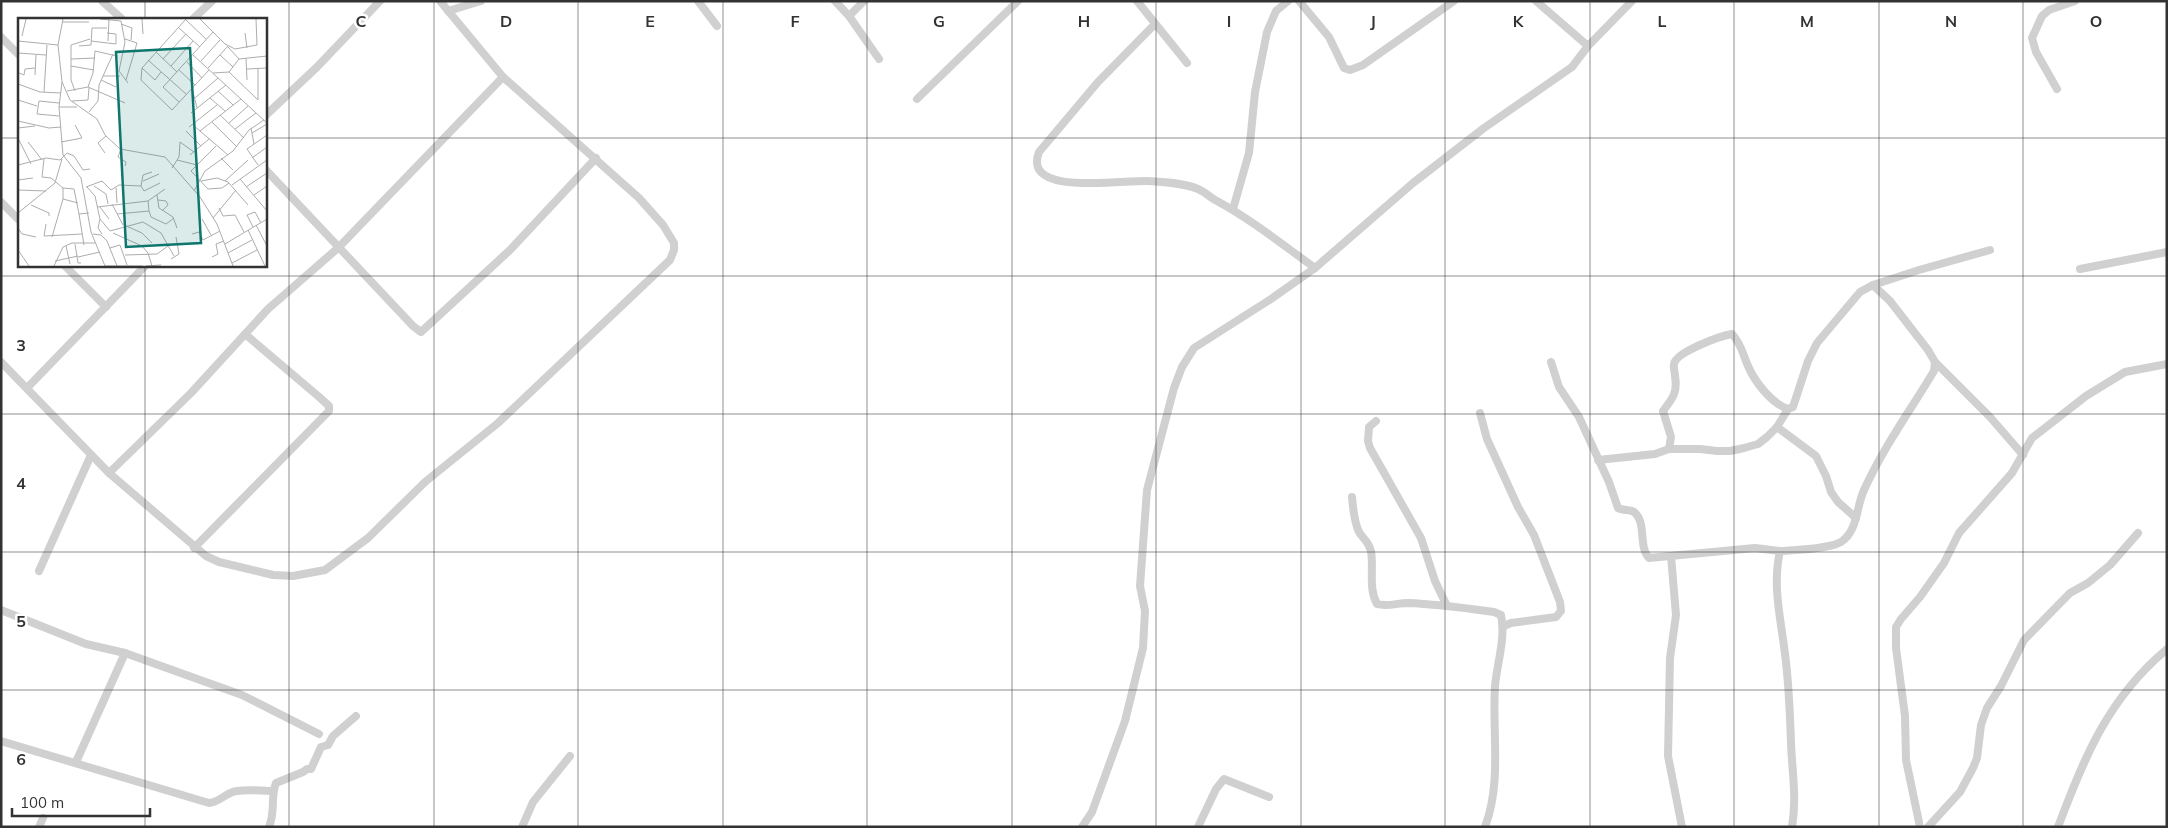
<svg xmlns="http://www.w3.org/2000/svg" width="2168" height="828" font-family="Mulish,sans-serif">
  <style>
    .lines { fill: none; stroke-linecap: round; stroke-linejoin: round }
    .minor { stroke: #d0d0d0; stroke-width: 8 }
    .grid { fill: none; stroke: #333; stroke-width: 1; stroke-opacity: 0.55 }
    .inset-road { fill: none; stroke: #adadad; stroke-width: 1 }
    .view { fill: #0f766e; fill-opacity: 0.15; stroke: #0f766e; stroke-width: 2.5 }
    .inset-edge { fill: none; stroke: #333; stroke-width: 2.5 }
    .grid-label { font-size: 16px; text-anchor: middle; font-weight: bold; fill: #333; stroke: #fff; stroke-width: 5; stroke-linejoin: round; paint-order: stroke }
  </style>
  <rect width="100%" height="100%" fill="#fff"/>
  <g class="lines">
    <g class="minor">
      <path d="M102,1L122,19"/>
      <path d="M698,1L717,26"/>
      <path d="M835,1L849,16L879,59"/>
      <path d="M1137,1L1187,63"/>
      <path d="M1299,1L1329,37L1344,68L1350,70L1363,65L1454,1"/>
      <path d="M1536,1L1588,46"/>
      <path d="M448,11L481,1"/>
      <path d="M849,16L864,1"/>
      <path d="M193,19L212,1"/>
      <path d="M1155,24L1098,82L1039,152C1021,198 1127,179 1149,181C1164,182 1184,183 1198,189C1205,192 1211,198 1217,201C1252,220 1283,245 1315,268"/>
      <path d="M1,37L19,55"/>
      <path d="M2057,89L2036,52L2032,38L2042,16L2049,10L2075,1"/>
      <path d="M917,99L1018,1"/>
      <path d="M265,116L317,67L380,1"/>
      <path d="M265,169L413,326L421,332L510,250L596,158"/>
      <path d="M1,202L19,220"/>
      <path d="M1233,209L1249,153L1255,92L1267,32L1276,11L1288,1"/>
      <path d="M64,265L106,307"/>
      <path d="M2080,269L2167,252"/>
      <path d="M1,362L109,473L206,556L219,562L273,575L293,576L325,570L368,538L425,482L498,423L670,260L674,250V243L663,225L639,198L503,77L440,1"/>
      <path d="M1551,362L1559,387L1579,417L1609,482L1618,508C1623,511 1630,509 1634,512C1647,522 1638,547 1649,558L1755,548L1780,551C1772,587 1781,619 1785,654C1789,684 1790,713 1791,743C1792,771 1797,798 1792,827"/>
      <path d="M1935,362L1990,417L2023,455"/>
      <path d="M27,388L146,265"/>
      <path d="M1480,413L1487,439L1518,507L1534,535L1560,602L1561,611L1556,617L1511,623L1504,626"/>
      <path d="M1376,421L1369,427L1368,441L1370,448L1421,538L1435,581L1447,606"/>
      <path d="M1777,427L1816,456L1826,476L1831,492L1838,502L1856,518"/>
      <path d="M1669,449L1671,437L1663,411C1672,399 1678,393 1675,376C1675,372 1673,368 1674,364C1676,352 1720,336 1732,334C1741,343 1743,355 1748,366C1755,382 1771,403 1788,409"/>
      <path d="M1598,460L1655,454L1669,449H1700L1717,451H1730L1744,448L1758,444L1767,437L1777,427L1788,409L1793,407L1808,361L1817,343L1860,292L1873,285L1919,270L1990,250"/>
      <path d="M109,473L191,393L268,309L338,248L503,77"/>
      <path d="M1352,497C1353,508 1354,522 1359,532C1363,539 1368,540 1371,551C1374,568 1368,588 1377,604C1387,607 1397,603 1408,603C1437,604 1465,608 1494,612L1501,615C1506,638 1497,663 1495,686C1492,733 1502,782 1485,827"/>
      <path d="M194,548L329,411V406L318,396L245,334"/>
      <path d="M1780,551C1796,550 1828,549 1841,542C1858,531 1856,507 1864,490C1883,448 1910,411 1934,371L1935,362L1928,350L1890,301L1873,285"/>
      <path d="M1671,556L1676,615L1670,658L1668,756L1682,827"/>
      <path d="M39,571L91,455"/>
      <path d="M1,610L86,644L125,653L242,695L319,734"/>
      <path d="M1,741L209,803C221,802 226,792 237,791C248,789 262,791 273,791"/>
      <path d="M76,762L125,653"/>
      <path d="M39,827L43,818"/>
      <path d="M269,827C276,810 270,798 276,783L303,772L307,769H311L321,747L328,745L333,736L356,716"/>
      <path d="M522,827L533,802L570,756"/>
      <path d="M1082,827L1092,812L1125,721L1143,648L1145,611L1140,586L1147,490L1174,388L1182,367L1194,348L1271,299L1315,268L1413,183L1484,128L1572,67L1588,46L1632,1"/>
      <path d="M1198,827L1216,789L1224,779L1269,797"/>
      <path d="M1920,827L1906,760L1905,716L1896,648V627L1901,619L1920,597L1944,563L1959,533L2012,473L2032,438L2086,396L2125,372L2167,364"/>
      <path d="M1928,827L1960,792L1973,768L1977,758L1981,725L1987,708L2001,686L2024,640L2070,593L2088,583L2110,565L2138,533"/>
      <path d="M2058,827C2084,758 2108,698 2167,649"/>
    </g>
  </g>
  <path class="grid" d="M145,1V19M289,1V827M434,1V827M578,1V827M723,1V827M867,1V827M1012,1V827M1156,1V827M1301,1V827M1445,1V827M1590,1V827M1734,1V827M1879,1V827M2023,1V827M1,138H19M265,138H2167M145,265V827M1,276H2167M1,414H2167M1,552H2167M1,690H2167"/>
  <g transform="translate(18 18)">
    <rect width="249" height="249" fill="#fff"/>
    <path class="inset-road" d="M45,1L40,27L44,64L41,89L45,137L63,160L73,214L87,248M82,1L103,3L107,24L101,53L110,65M124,1L125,16M168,1L124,50L123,62L154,92L191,52M182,1L207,26L217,31L239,27L238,1M168,2L188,21M44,4H71M103,6L114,10L113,22M161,10L182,29M227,15L229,30M4,18L8,1M107,21L119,25L108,62M0,23L40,27M73,23L98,26V16L89,15M90,23L91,1M61,28L73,27L74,10H89M210,29L221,41M138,34L159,54M0,35L28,37M175,37L249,105M202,37L215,49M228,40L229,62M53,41L77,40M145,41L168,16M130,42L168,76M183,43L202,22M169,44L184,60M53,48L76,52M153,48L175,23M124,50L137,62L143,54M190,50L210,28M229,51L249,50M161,52L177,67M211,54L221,41L249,38M1,55L6,57L7,51L17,50M195,55L211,54L240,82V50M17,57L18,37M85,58H102M83,62L98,69M44,64L52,82L79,101L87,117L102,131L147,139L182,179L199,206L215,248M0,66L22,74L43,75M70,69L107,85M174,70L179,90M49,73L70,69L75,55L77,33L99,38M57,73L53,62V27L72,21M200,73L215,87M26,74L29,27M177,80L200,60M192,80L207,93M0,82L19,88M54,83L70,82L71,70M161,84L145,69L195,14M41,85L21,83L19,96L41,98M41,89H59M71,94L80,83L81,67L95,36M173,95L208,67M202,97L226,120M0,103L31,110L43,109M194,104L219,129M211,105L230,88M175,107L210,137M171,109L199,87M0,110L17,108M233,110L236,126M217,111L238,95M168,113L183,128M182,113L223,81M234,115L249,106M1,122L13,146M10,124L24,142M43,124L64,120L57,107M198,128L173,153L190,171L204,170L211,165M103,131L100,139L108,144L107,148M87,135L80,125L88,118M172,137L191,121M203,140L215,152M234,140L249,129M26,141L24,159L33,160L45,170V181L34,219M159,142L179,147M0,147L28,140L42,142L49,135L56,138L65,152L72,151M240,147L229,131L249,117M154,150L161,139L162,124L176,134M222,161L249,193M0,162L15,160M125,163L141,156M183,163L199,160L210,164L230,187M207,163L230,142M214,167L249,142M76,168L88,176L90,186M123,168L126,173L142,165M68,169L84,163L93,172L101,167L123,168L125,157L134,154M69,169L77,178L82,201L92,213L125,204L143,215L156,238M228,169L249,155M45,170L56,171L61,196L71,195M98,170L99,185M0,172L28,173M176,173L187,153L215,133L231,112L246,102M139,177L141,190L155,199L159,210M236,177L249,168M45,181L60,185M140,182L148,183L150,187L144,193M94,186L105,207M13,187L31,195V198M79,189L130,183L147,171M82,189L91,201M201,190L205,198L217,197L226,214M131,193L133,199L148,206L156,200M0,195L37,165L44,141M61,196L66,227M99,196L131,193L130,183M195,200L218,172M82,201L80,210L84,216M184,201L193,217M28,206L26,218L64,216M106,207L124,215L134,225M238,207L249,228M235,209L229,197L237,194L243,205M0,210L4,216L18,219M230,212L247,248M95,215L124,228L130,235L134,248M75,216L83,217L89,223L99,248M174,216L181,214L185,222L202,213M57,226L60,245H63M207,226L249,201M48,228L52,246M92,230L102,227L109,247M0,232L11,248M210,235L234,222M107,237L139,236L150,228M60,239L82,234M194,239L200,236L198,226L206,223M153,241L161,236L158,219M37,243L60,238M214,245L239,232M36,248L45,229L54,225H77M87,248H124M128,248L143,247"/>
    <path class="view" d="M172,30L183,225L108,229L98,34Z"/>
    <rect width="249" height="249" class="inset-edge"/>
  </g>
  <g class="grid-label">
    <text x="361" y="27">C</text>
    <text x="506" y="27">D</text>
    <text x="650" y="27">E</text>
    <text x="795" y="27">F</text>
    <text x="939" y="27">G</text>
    <text x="1084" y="27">H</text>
    <text x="1229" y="27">I</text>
    <text x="1373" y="27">J</text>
    <text x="1518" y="27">K</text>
    <text x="1662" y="27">L</text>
    <text x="1807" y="27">M</text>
    <text x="1951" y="27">N</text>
    <text x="2096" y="27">O</text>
    <text x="21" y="351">3</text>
    <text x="21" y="489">4</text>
    <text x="21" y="627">5</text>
    <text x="21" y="765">6</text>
  </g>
  <rect width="2168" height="828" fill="none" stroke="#333333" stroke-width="5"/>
  <path d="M12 808v8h138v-8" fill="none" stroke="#333333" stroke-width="2.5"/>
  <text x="20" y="808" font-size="15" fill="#333333" stroke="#ffffff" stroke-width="4" paint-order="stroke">100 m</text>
</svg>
